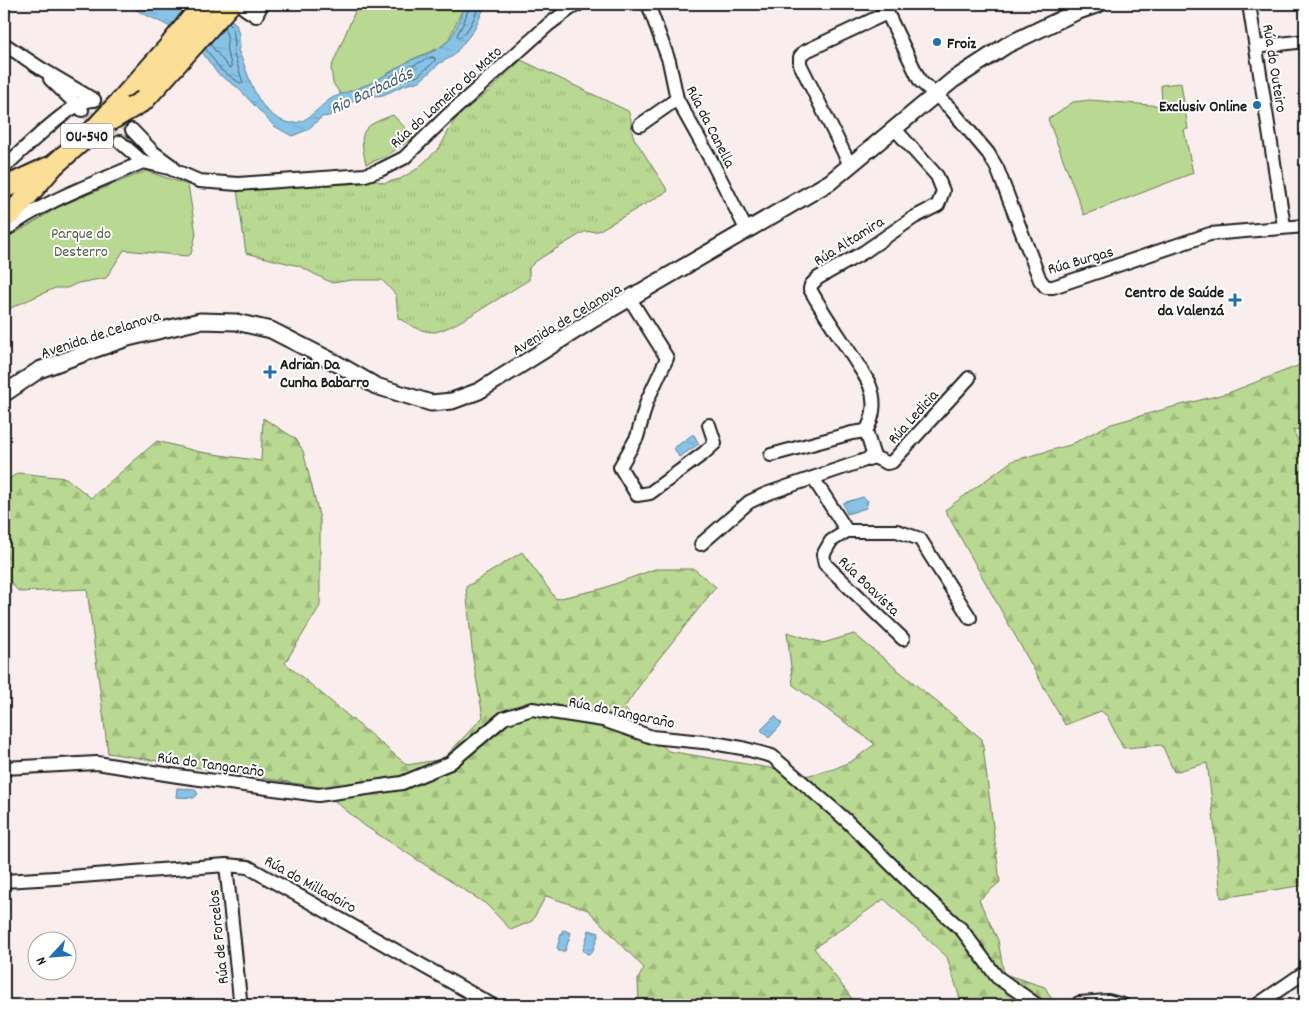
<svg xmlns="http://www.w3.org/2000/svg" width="1309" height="1009" font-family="Dekko,sans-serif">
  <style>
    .grass { fill: url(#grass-tufts); stroke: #6a7a56 }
    .forest { fill: url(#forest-firs); stroke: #6a7a56 }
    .park { fill: #b9d891; stroke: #6a7a56 }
    .water { fill: url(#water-ripples); stroke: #5c8096 }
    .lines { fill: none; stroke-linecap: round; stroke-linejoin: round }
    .shore { stroke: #475f6d; stroke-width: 1 }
    .minor-tunnel { stroke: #d8cece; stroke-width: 12; stroke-dasharray: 12 6; stroke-linecap: butt }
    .minor-casing { stroke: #1c1c1c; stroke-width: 16 }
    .tertiary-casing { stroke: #1c1c1c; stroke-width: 19 }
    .primary-casing { stroke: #1c1c1c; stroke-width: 24 }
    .minor { stroke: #fff; stroke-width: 12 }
    .tertiary { stroke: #fff; stroke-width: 15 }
    .primary { stroke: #fbdf96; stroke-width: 20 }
    .primary-bridge-casing { stroke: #1c1c1c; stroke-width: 24; stroke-linecap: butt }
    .primary-bridge { stroke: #fbdf96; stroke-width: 20 }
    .poi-dot { fill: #1f6fb2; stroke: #fff; stroke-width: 2 }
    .labels { text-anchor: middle; stroke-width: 4; stroke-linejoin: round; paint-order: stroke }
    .shield { fill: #fff; stroke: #606060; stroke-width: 1 }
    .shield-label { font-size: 15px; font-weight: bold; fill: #1c1c1c }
    .poi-label { font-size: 16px; font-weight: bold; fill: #1c1c1c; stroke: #fff; text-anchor: start }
    .street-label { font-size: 16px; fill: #1c1c1c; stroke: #fff }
    .park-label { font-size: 16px; fill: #535e45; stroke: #fff }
    .water-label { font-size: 18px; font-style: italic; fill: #475f6d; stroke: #fff }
  </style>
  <defs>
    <pattern id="grass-tufts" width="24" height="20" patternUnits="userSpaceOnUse" patternTransform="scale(1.25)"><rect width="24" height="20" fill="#b9d891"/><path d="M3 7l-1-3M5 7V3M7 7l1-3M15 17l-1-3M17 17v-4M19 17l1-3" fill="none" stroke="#9eb97c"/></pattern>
    <pattern id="forest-firs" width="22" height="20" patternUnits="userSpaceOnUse" patternTransform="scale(1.25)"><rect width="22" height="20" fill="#b9d891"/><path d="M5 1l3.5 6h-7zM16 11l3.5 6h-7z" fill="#9eb97c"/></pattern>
    <pattern id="water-ripples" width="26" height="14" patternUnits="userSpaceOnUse" patternTransform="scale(1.25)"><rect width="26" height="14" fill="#87c3e7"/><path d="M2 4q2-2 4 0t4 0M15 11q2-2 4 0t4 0" fill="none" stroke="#74a7c6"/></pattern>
  </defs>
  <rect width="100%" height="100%" fill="#f9eeed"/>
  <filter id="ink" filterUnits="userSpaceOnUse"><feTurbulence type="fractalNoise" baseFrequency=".02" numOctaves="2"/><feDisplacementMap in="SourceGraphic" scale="10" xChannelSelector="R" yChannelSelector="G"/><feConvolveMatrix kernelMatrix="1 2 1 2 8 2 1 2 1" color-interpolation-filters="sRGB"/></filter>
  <g filter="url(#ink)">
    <path class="grass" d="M521,60L628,111C633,120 630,129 634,138L668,191L598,231L584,232L544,256L535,262L529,268V280C511,290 449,332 434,332C420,332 409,324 398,318L396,295L382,280H352L332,283L299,266L246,253L237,190L363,183L374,180L384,183L400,179L417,169L440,147L454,121L464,111L489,91Z"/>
    <g class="forest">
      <path d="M1305,363V429L1293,430L1305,455V659L1299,728L1305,744V885L1221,898L1212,802L1207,763L1174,772L1162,745L1123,748L1107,716L1101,711L1065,725L945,510L1012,461L1070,445L1108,425L1165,409L1228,393Z"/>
      <path d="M263,418L296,439L303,451L320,519V606L285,663L407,765L443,759L483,717L473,659L466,587L522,552L556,599L601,589L655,569H694L716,587L653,666L624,708L668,751L776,769L805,776L834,769L852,761L875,744L793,685L787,632L823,643L854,634L982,739L1000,882L979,900L998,940L1004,974L1045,987L1055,1005H962L947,957L884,899L814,948L853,1000L852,1005H639L638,979L644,968L588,910L546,896L532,921L511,930L486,904L365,826L318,787L108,753L87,589L19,592L4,575V482L18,473L66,478L91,498L157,441L200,452L261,461Z"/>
    </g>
    <g class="park">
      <path d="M358,4H465L448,41L439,48L413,59L372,83L341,95L333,83L331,68Z"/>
      <path d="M1181,83L1188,129L1184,130L1193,173L1084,215L1048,119L1073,102L1090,100L1162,106L1161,85Z"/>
      <path d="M393,115L410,133L413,138L385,157L366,164C358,130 361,127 393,115Z"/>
      <path d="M146,171L188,185L196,234L191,254L187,256L124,250L106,278L78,283L67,288H55L4,311V237L16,233L62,205Z"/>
    </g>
    <g class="water">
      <path d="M127,4H193L227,16L236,24L239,35L240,46L238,50C250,75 254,109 283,121C304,130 317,107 332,98C344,92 359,89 371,83C386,76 399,65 414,59C425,54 439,51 448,41C456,32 461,15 465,4H486L474,30L453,56L440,63L420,81L405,85L383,95L376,96L366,93L329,116L322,117L307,130L292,136L274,126L237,87L217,73L202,52L183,33L140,12Z"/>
      <path d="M692,435H694L699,444L679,457L674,448Z"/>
      <path d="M863,497L868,501L866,508L847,514L843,503Z"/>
      <path d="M775,716L782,724L769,738L761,730Z"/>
      <path d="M177,788L195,789L198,794L194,798L176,797Z"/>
      <path d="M564,930L571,933L565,951H560L557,948L562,931Z"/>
      <path d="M589,930L599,933L592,953L587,954L583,950Z"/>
    </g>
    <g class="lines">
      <g class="shore">
        <path d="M470,4L464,22L457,35L459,38C470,31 475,15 480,4"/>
        <path d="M210,44L229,68H231C232,62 228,58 227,52C225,43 231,36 223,28"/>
        <path d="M205,48L221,70L240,83H243L233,51L235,44L234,36L232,27L228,23"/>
        <path d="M432,57L435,58V61L418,76L403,80L382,90H375V87C393,74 412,66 432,57Z"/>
      </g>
      <g class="minor-tunnel">
        <path d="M94,100L132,130"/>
        <path d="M82,110L120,142"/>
      </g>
      <defs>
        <g id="minor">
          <path d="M648,4L669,61L677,99L711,160L747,231"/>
          <path d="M883,4L920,81L950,108L988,153L997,168L1040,280L1046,287H1053L1210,234L1305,226"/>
          <path d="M1249,4L1284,226"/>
          <path d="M244,8L256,16L262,4"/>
          <path d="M4,44L40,68L94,100"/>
          <path d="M1256,47L1305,41"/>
          <path d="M50,79L82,110"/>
          <path d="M640,125L677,99"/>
          <path d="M132,130L153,152L172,166"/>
          <path d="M120,142L143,162L169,168L199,181L238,184L365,175L380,170L404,158L447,116L548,25L571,8L579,4"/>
          <path d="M850,165L800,64V57L804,52L887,13"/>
          <path d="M4,167C24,150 71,100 94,100"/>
          <path d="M4,231C45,200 96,183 143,162"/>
          <path d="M630,299L667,358L647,401L637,437L620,467L637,495L650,493L704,453L715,443L709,425"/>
          <path d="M771,455L852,433L866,431"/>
          <path d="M874,457L887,463L892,462L969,378"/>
          <path d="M813,478L847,531H897L920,539L970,618"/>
          <path d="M847,531L831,541L823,555L825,564L903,639"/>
          <path d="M701,544L749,502L766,494L874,457L866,431C874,418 876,401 870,386C867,378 861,370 856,362C841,338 824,315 810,289L811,285L818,278L864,252L913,218L938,205L943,191L937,176L894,128"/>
          <path d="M4,768L97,763L178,776L318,795L402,783L450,763L504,718L532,709L603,720L652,737L713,743L742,748L772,756L846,820L911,884L962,930L997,977L1037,1005"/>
          <path d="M226,865L240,999L238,1005"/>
          <path d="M4,881L55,878L226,865L248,867L492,1005"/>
          <path d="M1078,1005L1079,1003L1108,1001L1123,1005"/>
          <path d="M1257,1005L1305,972"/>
        </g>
        <path id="tertiary" d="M4,394L39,370L93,350L128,338L200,321L236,322L271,330L336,363L376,386L431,403L452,401L479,391L594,319L830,182L953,80L1007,45L1076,12L1099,4"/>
        <g id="primary">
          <path d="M143,101L230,4"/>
          <path d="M118,104L168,48L203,4"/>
          <path d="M4,188L47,168"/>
          <path d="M4,219L14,211L54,165"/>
        </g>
      </defs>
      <use href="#minor" class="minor-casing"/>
      <use href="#tertiary" class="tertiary-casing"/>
      <use href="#primary" class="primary-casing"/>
      <use href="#minor" class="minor"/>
      <use href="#tertiary" class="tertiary"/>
      <use href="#primary" class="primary"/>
      <defs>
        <g id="primary-bridge">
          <path d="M109,121L143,101"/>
          <path d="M54,165L94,130L118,104"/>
        </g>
      </defs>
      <use href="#primary-bridge" class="primary-bridge-casing"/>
      <use href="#primary-bridge" class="primary-bridge"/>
    </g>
  </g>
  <g class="poi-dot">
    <circle cx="937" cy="42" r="5"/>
    <circle cx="1257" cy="105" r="5"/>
    <path d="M1232.5 292.5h5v5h5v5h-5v5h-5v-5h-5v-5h5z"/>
    <path d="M267.5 364.5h5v5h5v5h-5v5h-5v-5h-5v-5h5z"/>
  </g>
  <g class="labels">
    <rect class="shield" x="61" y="123.5" width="52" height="25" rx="4"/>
    <g class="shield-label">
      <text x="87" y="141">OU-540</text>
    </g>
    <g class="poi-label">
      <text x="947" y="48">Froiz</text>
      <text x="1247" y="111" text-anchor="end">Exclusiv Online</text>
      <text x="1224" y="297" text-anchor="end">Centro de Saúde<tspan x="1224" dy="18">da Valenzá</tspan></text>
      <text x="280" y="369">Adrian Da<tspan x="280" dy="18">Cunha Babarro</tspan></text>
    </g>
    <g class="street-label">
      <text transform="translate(1276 68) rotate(81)" y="6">Rúa do Outeiro</text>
      <text transform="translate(445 96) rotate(-42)" y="6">Rúa do Lameiro do Mato</text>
      <text transform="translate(712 126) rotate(63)" y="6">Rúa da Canella</text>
      <text transform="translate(848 240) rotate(-32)" y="6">Rúa Altamira</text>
      <text transform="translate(1080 259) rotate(-16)" y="6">Rúa Burgas</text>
      <text transform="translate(566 318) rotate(-31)" y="6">Avenida de Celanova</text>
      <text transform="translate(100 333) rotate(-18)" y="6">Avenida de Celanova</text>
      <text transform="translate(912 416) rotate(-48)" y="6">Rúa Ledicia</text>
      <text transform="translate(870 585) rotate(44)" y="6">Rúa Boavista</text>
      <text transform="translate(622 711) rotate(12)" y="6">Rúa do Tangaraño</text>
      <text transform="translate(211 763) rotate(8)" y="6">Rúa do Tangaraño</text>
      <text transform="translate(311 883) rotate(29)" y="6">Rúa do Milladoiro</text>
      <text transform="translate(217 937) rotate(-96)" y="6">Rúa de Forcelos</text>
    </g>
    <g class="park-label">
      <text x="81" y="238">Parque do<tspan x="81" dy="18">Desterro</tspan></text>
    </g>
    <g class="water-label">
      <text transform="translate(371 90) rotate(-25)" y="6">Rio Barbadás</text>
    </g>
  </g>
  <rect width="1309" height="1009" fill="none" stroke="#fff" stroke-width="20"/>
  <rect x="10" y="10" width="1289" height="989" fill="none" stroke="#1c1c1c" stroke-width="2" filter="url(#ink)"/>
  <g transform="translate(52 956) rotate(244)"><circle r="24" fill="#ffffff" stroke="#a4a4a4"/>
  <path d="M0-4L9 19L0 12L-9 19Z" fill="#1f6fb2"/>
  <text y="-8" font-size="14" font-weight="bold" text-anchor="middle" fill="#1c1c1c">N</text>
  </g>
</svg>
